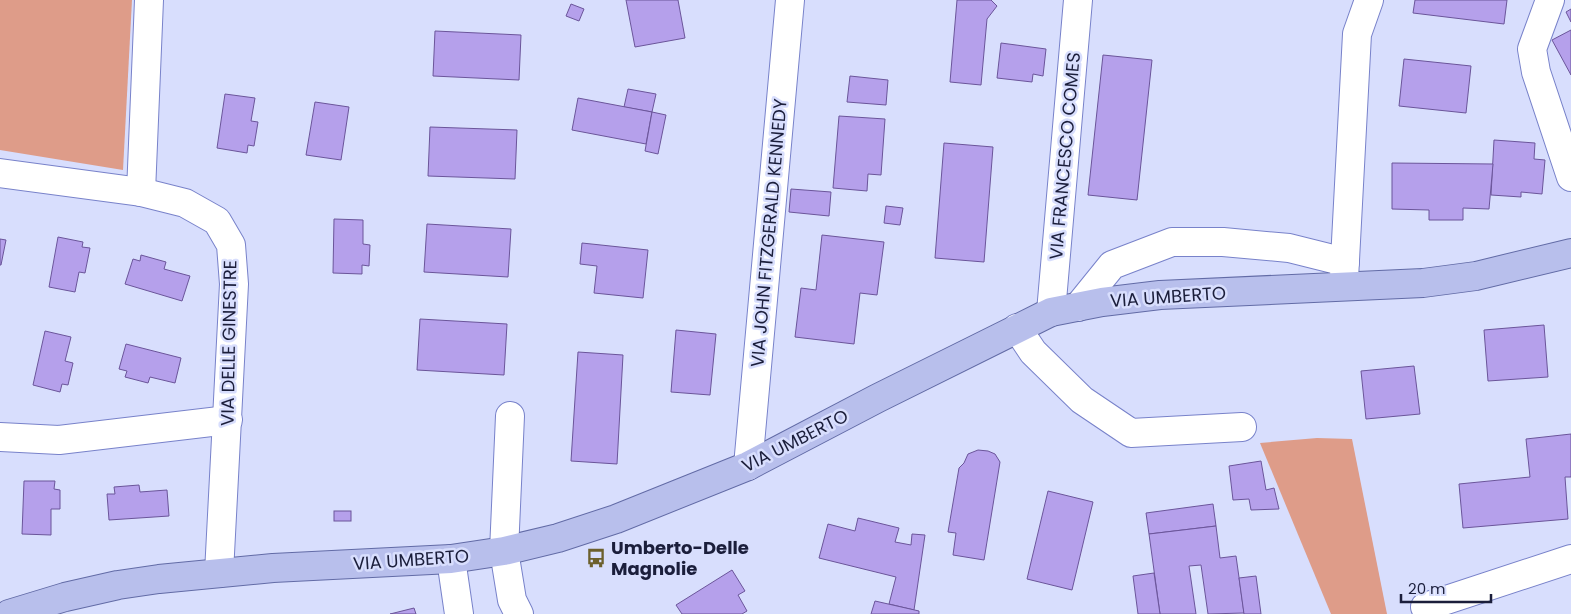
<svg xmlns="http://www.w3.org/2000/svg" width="1571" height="614" font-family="Poppins,sans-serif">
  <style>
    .green { fill: #de9c89 }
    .building { fill: #b5a0eb; stroke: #6b559a }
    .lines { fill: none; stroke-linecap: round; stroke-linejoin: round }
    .minor-casing { stroke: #7882ca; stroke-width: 30 }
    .major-casing { stroke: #626ba6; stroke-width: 30 }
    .minor { stroke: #fff; stroke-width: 28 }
    .major { stroke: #b8bfec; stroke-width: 28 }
    .labels { text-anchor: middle; stroke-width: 5; stroke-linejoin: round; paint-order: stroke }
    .street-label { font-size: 18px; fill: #1b1e3b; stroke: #d8defd }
    .poi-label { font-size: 18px; font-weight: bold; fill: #1b1e3b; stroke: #d8defd; text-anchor: start }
  </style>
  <rect width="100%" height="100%" fill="#d8defd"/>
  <g class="green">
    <path d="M0,0H132L123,170L0,150Z"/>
    <path d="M1317,438L1352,439L1387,614H1331L1260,443Z"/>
  </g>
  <g class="building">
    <path d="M626,0H678L685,38L635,47Z"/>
    <path d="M957,0H991L997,6L987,19L981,85L950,82Z"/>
    <path d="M1415,0H1507L1504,24L1413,13Z"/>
    <path d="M571,4L584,9L579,21L566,16Z"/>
    <path d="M1571,9V22L1566,12Z"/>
    <path d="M1571,30V75L1552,40Z"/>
    <path d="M435,31L521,35L519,80L433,76Z"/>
    <path d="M1001,43L1046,49L1043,76L1033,74L1032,82L997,78Z"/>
    <path d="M1103,55L1152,60L1137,200L1088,195Z"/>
    <path d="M1404,59L1471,66L1466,113L1399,106Z"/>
    <path d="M850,76L888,80L886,105L847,102Z"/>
    <path d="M628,89L656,94L652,112L624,107Z"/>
    <path d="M225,94L255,98L251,121L258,122L254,146L248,145L247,153L217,148Z"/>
    <path d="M578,98L652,112L646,144L572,130Z"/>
    <path d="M315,102L349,107L341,160L306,155Z"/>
    <path d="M652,112L666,115L658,154L645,151Z"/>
    <path d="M839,116L885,119L881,175L868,174L867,191L833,188Z"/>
    <path d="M430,127L517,130L515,179L428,176Z"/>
    <path d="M1494,140L1535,143L1534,159L1545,160L1542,194L1521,192V197L1491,195Z"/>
    <path d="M944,143L993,147L984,262L935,258Z"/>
    <path d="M1392,163L1493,164L1489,209L1463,208V220H1429V210L1392,209Z"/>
    <path d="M791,189L831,192L829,216L789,212Z"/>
    <path d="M886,206L903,208L900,225L884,223Z"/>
    <path d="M334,219L363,220V244L370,245L369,266L362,265V274L333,273Z"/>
    <path d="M427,224L511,229L508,277L424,272Z"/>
    <path d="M822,235L884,242L877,295L860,293L854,344L795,337L801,288L816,290Z"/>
    <path d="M58,237L83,242L82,247L90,248L85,273L79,272L75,292L49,287Z"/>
    <path d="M0,239L6,240L1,265H0Z"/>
    <path d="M582,243L648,250L643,298L594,293L597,266L580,264Z"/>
    <path d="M141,255L166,262L164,269L190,276L182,301L125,284L133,259L140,261Z"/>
    <path d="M420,319L507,324L504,375L417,370Z"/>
    <path d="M1544,325L1548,377L1488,381L1484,330Z"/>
    <path d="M676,330L716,334L710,395L671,392Z"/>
    <path d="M45,331L71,337L65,361L73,363L68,385L62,384L60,392L33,385Z"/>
    <path d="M126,344L181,358L175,383L150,377L148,383L125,377L127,371L119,369Z"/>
    <path d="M578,352L623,355L617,464L571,461Z"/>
    <path d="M1414,366L1420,414L1366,419L1361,371Z"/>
    <path d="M1571,434V477H1565L1568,519L1463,528L1459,484L1530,477L1526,439Z"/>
    <path d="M978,450L988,451L995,454L1000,462L984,560L953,555L956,533L948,532L959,468L964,463L968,454Z"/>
    <path d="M1261,461L1266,490L1274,488L1279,509L1251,510L1249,499L1233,500L1229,466Z"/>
    <path d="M24,481H55L54,489L60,490V509H51V535L22,534Z"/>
    <path d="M139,485L140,492L167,490L169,516L109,520L107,494H115L114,487Z"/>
    <path d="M1048,491L1093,502L1072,590L1027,579Z"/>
    <path d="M1213,504L1216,526L1149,534L1146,513Z"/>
    <rect x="334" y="511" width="17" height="10"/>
    <path d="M858,518L899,528L895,542L911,545L912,534L925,535L914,610L889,604L896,577L819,558L828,524L855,531Z"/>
    <path d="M1216,526L1220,558L1236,556L1244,613L1208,614L1201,565L1189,566L1196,614H1160L1149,534Z"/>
    <path d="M732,570L745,591L738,595L747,611L742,614H682L676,605Z"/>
    <path d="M1154,573L1160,614H1138L1133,576Z"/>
    <path d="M1256,576L1261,614H1244L1239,578Z"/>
    <path d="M875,601L919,611V614H871Z"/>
    <path d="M414,608L416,614H390Z"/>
  </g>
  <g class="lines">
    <defs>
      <g id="minor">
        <path d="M1550,0L1532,49L1536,72L1571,177"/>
        <path d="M0,173L141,192L185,203L217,221L231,245L234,284L219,573"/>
        <path d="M141,192L149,0"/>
        <path d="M1344,279L1357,34L1369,0"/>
        <path d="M1078,307L1112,265L1172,242H1223L1289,248L1345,262"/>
        <path d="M1051,312L1078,0"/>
        <path d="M1017,328L1033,352L1082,400L1131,433L1242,427"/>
        <path d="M510,416L504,551L512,600L519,614"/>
        <path d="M0,437L59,440L228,420"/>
        <path d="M748,466L790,0"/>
        <path d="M451,559L459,614"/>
        <path d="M1425,607L1571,559"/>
      </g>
      <path id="major" d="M9,614L65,597L118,585L159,579L273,568L451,559L504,551L558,538L616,519L748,466L878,398L1051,312L1102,302L1160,295L1423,283L1476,276L1571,253"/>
    </defs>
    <use href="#minor" class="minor-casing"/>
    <use href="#major" class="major-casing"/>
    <use href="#minor" class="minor"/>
    <use href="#major" class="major"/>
  </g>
  <defs>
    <symbol id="bus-bare" viewBox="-9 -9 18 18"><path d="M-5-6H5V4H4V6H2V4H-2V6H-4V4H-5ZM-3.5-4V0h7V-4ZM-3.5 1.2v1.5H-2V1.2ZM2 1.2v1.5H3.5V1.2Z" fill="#6c602d" stroke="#d8defd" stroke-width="2.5" paint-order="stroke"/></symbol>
  </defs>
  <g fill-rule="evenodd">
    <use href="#bus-bare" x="582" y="544" width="28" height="28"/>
  </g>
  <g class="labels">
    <g class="street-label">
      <text transform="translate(1065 156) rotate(-85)" y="6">VIA FRANCESCO COMES</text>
      <text transform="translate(769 233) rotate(-85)" y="6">VIA JOHN FITZGERALD KENNEDY</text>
      <text transform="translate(1168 297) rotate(-4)" y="6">VIA UMBERTO</text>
      <text transform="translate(229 343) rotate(-89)" y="6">VIA DELLE GINESTRE</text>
      <text transform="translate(795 441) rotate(-27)" y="6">VIA UMBERTO</text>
      <text transform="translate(411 560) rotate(-4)" y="6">VIA UMBERTO</text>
    </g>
    <g class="poi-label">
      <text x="611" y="554">Umberto-Delle<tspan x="611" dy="21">Magnolie</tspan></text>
    </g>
  </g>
  <path d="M1401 594v8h90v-8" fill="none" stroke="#1b1e3b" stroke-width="2.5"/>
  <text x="1408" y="594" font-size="15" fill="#1b1e3b" stroke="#d8defd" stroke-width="4" paint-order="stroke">20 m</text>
</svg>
